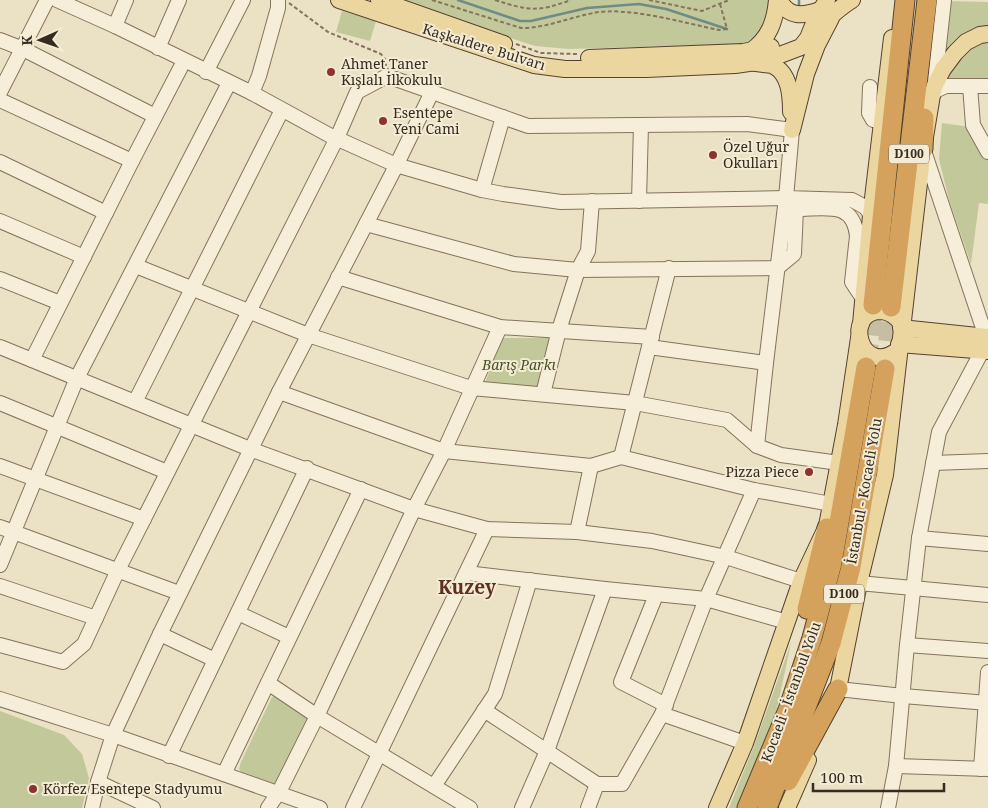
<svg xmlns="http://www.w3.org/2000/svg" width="988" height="808" font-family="'Noto Serif',serif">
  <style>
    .green { fill: #c2c89a }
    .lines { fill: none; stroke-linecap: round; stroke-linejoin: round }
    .stream { stroke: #6e8c85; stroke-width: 2.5 }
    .highway-tunnel { stroke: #c7bda4; stroke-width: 19; stroke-dasharray: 19 9; stroke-linecap: butt }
    .minor-casing { stroke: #85735d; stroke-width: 16 }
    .major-casing { stroke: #534130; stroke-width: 18 }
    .highway-casing { stroke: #534130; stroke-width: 21 }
    .path { stroke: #85735d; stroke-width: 2; stroke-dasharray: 4 2.5; stroke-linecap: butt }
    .minor { stroke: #f6eed8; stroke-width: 14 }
    .major { stroke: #ebd6a0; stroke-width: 16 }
    .highway { stroke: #d4a25c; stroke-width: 19 }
    .poi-dot { fill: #8f3331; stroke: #f3ebd4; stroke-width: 2 }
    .labels { text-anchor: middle; stroke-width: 4; stroke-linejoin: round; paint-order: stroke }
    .shield { fill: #f3ebd4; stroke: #6f6555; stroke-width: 1 }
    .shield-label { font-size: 12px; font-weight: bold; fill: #362b1f }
    .street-label { font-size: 14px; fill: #362b1f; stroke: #f3ebd4 }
    .poi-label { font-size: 14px; fill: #362b1f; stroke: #f3ebd4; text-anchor: start }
    .park-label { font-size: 14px; font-style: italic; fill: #455127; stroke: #f3ebd4 }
    .district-label { font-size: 19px; font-weight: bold; fill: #5f3022; stroke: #f3ebd4 }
  </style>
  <rect width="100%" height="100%" fill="#ebe1c5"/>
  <g class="green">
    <path d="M401,0H770C770,5 771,11 769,16C767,28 753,41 742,44L569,49L535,46L435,14Z"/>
    <path d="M944,1L988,2V81H945Z"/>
    <path d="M342,11L376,21L370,41L336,32Z"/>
    <path d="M942,123L970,127L982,155L988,157V204L979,203L971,264L949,200L939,159Z"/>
    <path d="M501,338H554L539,393L483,389Z"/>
    <path d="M791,643L769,746L742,808H729L754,746Z"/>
    <path d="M279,695L313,716L278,785L242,774L239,769L241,762L272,697Z"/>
    <path d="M0,711L64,735L82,754L89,778L82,808H0Z"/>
  </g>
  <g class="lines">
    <g class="stream">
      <path d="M458,0L520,21H531L587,8L639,4L666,9L727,29"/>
      <path d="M799,8V0"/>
    </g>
    <g class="highway-tunnel">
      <path d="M867,363L873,305"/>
      <path d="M885,369L891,307"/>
    </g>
    <defs>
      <g id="minor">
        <path d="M57,0L115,26L252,93L329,135L396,165L482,190L503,194L561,202L786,198L796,209L794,254L777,268L578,270L514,264L366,224"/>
        <path d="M115,26L126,0"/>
        <path d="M0,40L23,49L155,116"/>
        <path d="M158,48L179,0"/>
        <path d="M206,72L243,0"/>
        <path d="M935,82L944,0"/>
        <path d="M970,86L973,125L988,152"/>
        <path d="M870,87L869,113L873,120L882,122"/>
        <path d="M0,92L47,0"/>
        <path d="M252,93L259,76L278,8V0"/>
        <path d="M932,95L937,90L946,86H988"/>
        <path d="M0,100L132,161"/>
        <path d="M0,162L106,213"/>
        <path d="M482,190L503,117"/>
        <path d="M786,198L766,363L757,446L781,455L839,463"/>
        <path d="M639,201L641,125"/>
        <path d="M796,209C825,209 853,200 857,236"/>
        <path d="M0,221L84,257"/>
        <path d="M136,266L308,335L471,388L635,403L727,420L757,446"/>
        <path d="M338,277L500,327L652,337"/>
        <path d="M0,279L60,303"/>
        <path d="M862,297L852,282L857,236L864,233"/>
        <path d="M0,347L250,449L414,509L487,529L577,532L652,541L726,557L801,581"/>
        <path d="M649,347L766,363"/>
        <path d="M32,360L132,161L184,61"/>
        <path d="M279,392L444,451L591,466L621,457L754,490L831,504"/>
        <path d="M543,394L559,330L578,270L588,251L592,201"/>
        <path d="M135,402L282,110"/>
        <path d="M0,403L167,472"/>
        <path d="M621,457L669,268"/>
        <path d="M933,463L988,461"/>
        <path d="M0,466L144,519"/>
        <path d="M0,527L179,593"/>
        <path d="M577,532L591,466"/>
        <path d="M919,538L988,544"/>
        <path d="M0,565L77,378L229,83"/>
        <path d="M466,573L605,589L706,599L787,622"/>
        <path d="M859,583L988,595"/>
        <path d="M0,586L96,618"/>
        <path d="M656,595L621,682L666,705"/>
        <path d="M238,613L289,637"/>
        <path d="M160,634L215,660"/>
        <path d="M0,645L63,662L84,644L118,570L337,138L357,92L387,76L528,126L747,124L792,130L786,198L852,200L865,207L871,215"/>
        <path d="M907,645L988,651"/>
        <path d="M268,683L317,716L470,808"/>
        <path d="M838,689L903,696L988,703"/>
        <path d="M0,699L113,735L320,808"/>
        <path d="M484,710L597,784H622L662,714L706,599L754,490"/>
        <path d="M662,714L745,743"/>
        <path d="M169,756L307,468"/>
        <path d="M896,766L988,769"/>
        <path d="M981,769L988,672"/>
        <path d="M224,774L361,489"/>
        <path d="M98,782L153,808"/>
        <path d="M434,786L495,694L530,580"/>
        <path d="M92,808L98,782L113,735L160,634L279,392L394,170L432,92"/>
        <path d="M268,808L279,792L317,716L414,509L444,451L500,327"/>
        <path d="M353,808L487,529"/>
        <path d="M522,808L547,751L605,589"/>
        <path d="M588,808L597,784"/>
        <path d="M888,808L896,766L907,645L919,538L939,432L982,351L986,337L924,151"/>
      </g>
      <g id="major">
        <path d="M339,0L534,65L565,69H646L735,65L764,61L801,47L808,38L816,18L827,0"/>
        <path d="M379,0L504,44"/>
        <path d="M779,0C789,18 803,16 820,10"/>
        <path d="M812,30C827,21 838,8 852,0"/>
        <path d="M751,51C769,38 775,22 777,0"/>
        <path d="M589,58L743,52L771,47"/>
        <path d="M755,63C760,64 767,64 772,65C790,73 791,96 791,112"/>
        <path d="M792,130L806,74L817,45L831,18"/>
        <path d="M861,324L871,215L892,38"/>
        <path d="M901,328L988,337"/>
        <path d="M899,344L988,351"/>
        <path d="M899,349C861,381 841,310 882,311C890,312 896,316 901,323"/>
        <path d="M833,700L838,689L859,583L885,475L923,149L932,95L935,85L943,69L955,53L966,42L980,35L988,34"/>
        <path d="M717,808L745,743L801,581L827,526L846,425L859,338"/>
        <path d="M787,808L808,760"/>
      </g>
      <g id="highway">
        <path d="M923,149L924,118"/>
        <path d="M873,305L905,0"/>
        <path d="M891,307L927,0"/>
        <path d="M807,609L827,528"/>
        <path d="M788,781L838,689"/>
        <path d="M747,808L788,710L812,638L832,563L866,367"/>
        <path d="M767,808L831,643L851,567L885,369"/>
      </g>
    </defs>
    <use href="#minor" class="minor-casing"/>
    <use href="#major" class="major-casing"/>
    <use href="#highway" class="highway-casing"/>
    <g class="path">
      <path d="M432,0L521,28C546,28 568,18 593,13C627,6 684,23 719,30L727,29L720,4"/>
      <path d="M495,0C529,11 538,12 571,0"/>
      <path d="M649,0L702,11L729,0"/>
      <path d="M289,3L328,32L381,54L385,59L386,66"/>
      <path d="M516,44L541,53L577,54"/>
    </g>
    <use href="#minor" class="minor"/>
    <use href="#major" class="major"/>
    <use href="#highway" class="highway"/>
  </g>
  <g class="poi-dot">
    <circle cx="331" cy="72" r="5"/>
    <circle cx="383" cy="121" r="5"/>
    <circle cx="713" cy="155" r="5"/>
    <circle cx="809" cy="472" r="5"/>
    <circle cx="33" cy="789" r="5"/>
  </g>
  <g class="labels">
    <g class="shield">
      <rect x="889" y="144.5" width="40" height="19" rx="4"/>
      <rect x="824" y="584.5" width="40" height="19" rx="4"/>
    </g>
    <g class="shield-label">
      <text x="909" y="158">D100</text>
      <text x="844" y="598">D100</text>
    </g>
    <g class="street-label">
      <text transform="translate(484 47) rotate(17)" y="5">Kaşkaldere Bulvarı</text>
      <text transform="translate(864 491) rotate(-80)" y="5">İstanbul - Kocaeli Yolu</text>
      <text transform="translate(791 692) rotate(-70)" y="5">Kocaeli - İstanbul Yolu</text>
    </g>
    <g class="poi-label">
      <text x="341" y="69">Ahmet Taner<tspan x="341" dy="16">Kışlalı İlkokulu</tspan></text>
      <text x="393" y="118">Esentepe<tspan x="393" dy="16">Yeni Cami</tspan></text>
      <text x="723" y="152">Özel Uğur<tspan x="723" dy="16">Okulları</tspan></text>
      <text x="799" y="477" text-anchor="end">Pizza Piece</text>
      <text x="43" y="794">Körfez Esentepe Stadyumu</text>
    </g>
    <g class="park-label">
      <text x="519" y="370">Barış Parkı</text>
    </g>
    <g class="district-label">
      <text x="467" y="594">Kuzey</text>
    </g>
  </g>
  <g transform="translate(40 40) rotate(268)" stroke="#f3ebd4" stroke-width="4" paint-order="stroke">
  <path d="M0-4L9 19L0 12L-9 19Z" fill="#362b1f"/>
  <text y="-8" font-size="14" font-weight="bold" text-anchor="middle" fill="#362b1f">K</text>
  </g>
  <path d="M813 783v8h131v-8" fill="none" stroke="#362b1f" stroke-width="2.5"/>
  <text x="820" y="783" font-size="15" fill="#362b1f" stroke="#f3ebd4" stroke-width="4" paint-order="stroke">100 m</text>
</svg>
